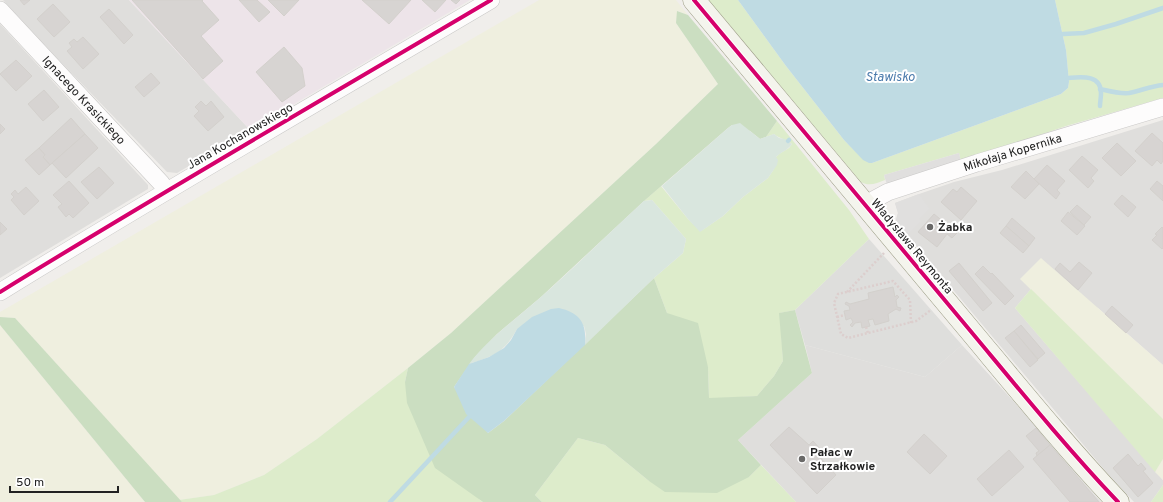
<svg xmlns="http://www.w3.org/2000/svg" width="1163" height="502" font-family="Overpass,sans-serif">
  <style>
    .residential { fill: #dfdedc }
    .industrial { fill: #ede4e9 }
    .religious { fill: #dededc }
    .farmland { fill: #efefdf }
    .grass { fill: #ddeccb }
    .forest { fill: #cbdec1 }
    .wetland { fill: #d9e6de }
    .parking { fill: #e0dfde }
    .water { fill: #bfdbe3 }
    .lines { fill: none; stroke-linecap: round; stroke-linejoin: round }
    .stream { stroke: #bfdbe3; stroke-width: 4.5 }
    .building { fill: #d7d4d2; stroke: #d3d0cc }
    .street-casing { stroke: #c9c8c7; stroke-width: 18 }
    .secondary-casing { stroke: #999a82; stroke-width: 23 }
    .path { stroke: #dccecd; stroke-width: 2.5; stroke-dasharray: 2 2; stroke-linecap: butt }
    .street { stroke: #fdfcfc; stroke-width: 17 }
    .secondary { stroke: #f4f4ed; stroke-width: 22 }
    .cycleway-casing { stroke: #fff; stroke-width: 6 }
    .cycleway { stroke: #d6006c; stroke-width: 4 }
    .poi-dot { fill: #6a6968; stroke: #fff; stroke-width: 1.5 }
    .labels { text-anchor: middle; stroke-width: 4; stroke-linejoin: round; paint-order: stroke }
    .street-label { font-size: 12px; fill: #222; stroke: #fff }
    .poi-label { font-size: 12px; font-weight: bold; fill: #222; stroke: #fff; text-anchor: start }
    .water-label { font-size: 13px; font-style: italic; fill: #4a7aab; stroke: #fff }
  </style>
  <rect width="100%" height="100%" fill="#f0eeeb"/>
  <g class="residential">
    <path d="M3,0H129L250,130L177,173L167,172L58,59Z"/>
    <path d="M0,24L148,185V189L0,278Z"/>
    <path d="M1163,120V365L1098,308L1021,279L1031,289L1015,308L1163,480V485L1151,502H1134L1108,474L907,235L896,220L898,213L895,203L919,194L954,182L1002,170Z"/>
    <path d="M805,345L925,377L962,345L1025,414L1101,502H796L738,440L812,373Z"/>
  </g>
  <path class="industrial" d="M129,0H470L250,130Z"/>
  <path class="religious" d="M869,239L962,345L925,377L805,345L795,310Z"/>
  <g class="farmland">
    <path d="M539,0H676L688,15L678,11L676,23L718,84L656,144L451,333L408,368L317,439L264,475L214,495L179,500L15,318L0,317V312Z"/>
    <path d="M1041,258L1163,365V419L1020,279Z"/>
    <path d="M0,325L145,502H0Z"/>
    <path d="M1163,459V480L1155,472Z"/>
  </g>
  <g class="grass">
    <path d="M706,0H738L786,66L844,140L859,155L872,163L1061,94L1068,88L1069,82L1066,50L1055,0H1163V98L1066,126L961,162L959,153L884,175L885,180C877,183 869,187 861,182L723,17L716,13Z"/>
    <path d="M777,121L849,210L869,239L795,310L780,313L783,361L774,376L757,396L709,399L708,367L667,313L654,278L683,253L686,239L652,200L644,201L661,186L688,219L701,231L723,216L743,197L768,178L774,169L776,157L779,154L789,148L792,144C786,139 780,139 774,134L766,137Z"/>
    <path d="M1031,289L1163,419V459L1155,472L1015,308Z"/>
    <path d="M408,368L405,382L480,500L483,502H182L179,500L214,495L264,475L317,439Z"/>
    <path d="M578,438L605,445L649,481L749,477L761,465L796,502H542L535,495Z"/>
    <path d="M1163,485V502H1151Z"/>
  </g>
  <g class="forest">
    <path d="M677,11L688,15L777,121L766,137L760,139L750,131L732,125L728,128L644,201L541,297L497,334L475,357L454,387L488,433L504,421L654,278L667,313L698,323L708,367L709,398L757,396L774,376L783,361L779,313L795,310L812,373L738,440L761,465L749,477L717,493L665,492L649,481L605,445L578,438L535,495L542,502H483L435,468L407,403L405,382L408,368L451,333L656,144L718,84L676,23Z"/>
    <path d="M0,317L15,318L182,502H145L0,325Z"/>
  </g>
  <g class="wetland">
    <path d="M740,123L760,139L774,134L779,138L785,139L792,144C788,150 781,152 776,157L778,160L777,165L768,178L743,197L723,216L700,232L688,219L662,186L728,128L732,125Z"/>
    <path d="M652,200L686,239L683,253L654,278L585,345L586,334L584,326L517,329C504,353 493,356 469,364C489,338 516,319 541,297C576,266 609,233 644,201Z"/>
  </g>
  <g class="parking">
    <path d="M959,153L961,162L887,185L884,175Z"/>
    <path d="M919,194L930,209L919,219L921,221L907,235L896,220L898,213L895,203Z"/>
  </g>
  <g class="water">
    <path d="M738,0H1055L1066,50L1069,82L1068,88L1061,94L872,163H869L863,160L844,140L786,66Z"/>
    <path d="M559,308C580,313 587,323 585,345L504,421L488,433L466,414L454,387L469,364L489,357L504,348L511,340L517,329L532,317L551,309Z"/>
  </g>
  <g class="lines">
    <g class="stream">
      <path d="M1063,34L1084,33L1116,24L1163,8"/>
      <path d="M1068,78C1081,77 1101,74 1101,93C1101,98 1100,102 1100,106"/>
      <path d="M1100,89C1109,91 1119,94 1129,93C1140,91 1151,86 1163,85"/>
      <path d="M788,141L789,140"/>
      <path d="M390,502L469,417"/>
    </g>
  </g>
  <g class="building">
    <path d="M20,0H30L24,5Z"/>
    <path d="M132,0H203L202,1L219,20L201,36L223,61L203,79Z"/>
    <path d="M239,0H257L270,12L259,22Z"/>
    <path d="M268,0H299L284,16Z"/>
    <path d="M362,0H411L389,24Z"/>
    <path d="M422,0H446L435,12Z"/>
    <path d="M451,0H460L456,4Z"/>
    <path d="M53,4L70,22L54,37L37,19Z"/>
    <path d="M109,9L133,35L124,44L100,17Z"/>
    <path d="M83,37L99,54L83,69L67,51L72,47L69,43L74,39L77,42Z"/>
    <path d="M284,47L302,68L305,86L282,102L256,72Z"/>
    <path d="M16,60L32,76L16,91L0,74Z"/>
    <path d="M151,73L160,83L144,97L135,87Z"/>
    <path d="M44,90L59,107L43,121L28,104Z"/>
    <path d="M201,101L206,106L211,101L224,117L208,131L194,116L199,111L195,107Z"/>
    <path d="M71,118L85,134L50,165L43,157L45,155L39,148Z"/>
    <path d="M0,124L5,129L0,134Z"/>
    <path d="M1152,133L1163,143V161L1161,164L1157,160L1152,166L1135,151Z"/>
    <path d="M85,134L98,148L66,178L52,163Z"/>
    <path d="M1117,143L1136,161L1121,176L1102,158Z"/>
    <path d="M39,148L45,155L43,157L50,165L39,175L25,160Z"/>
    <path d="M1082,156L1098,170L1091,178L1094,181L1088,188L1069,170Z"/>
    <path d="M1047,165L1065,181L1057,190L1060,193L1056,199L1034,179Z"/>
    <path d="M99,167L114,183L97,199L81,182Z"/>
    <path d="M1026,171L1039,184L1025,199L1011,187Z"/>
    <path d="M69,181L89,203L73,218L69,214L66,217L58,207L62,204L53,195Z"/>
    <path d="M1157,181L1163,186V201L1150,189Z"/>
    <path d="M26,187L39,201L24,215L11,200L14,197L11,194L15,190L18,194Z"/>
    <path d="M961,187L977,201L961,220L941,202L953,189L957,192Z"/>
    <path d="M1122,195L1136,207L1128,217L1114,204Z"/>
    <path d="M1077,205L1091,217L1084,225L1070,212Z"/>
    <path d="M1068,212L1085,226L1077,235L1061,221Z"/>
    <path d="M934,214L957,233L952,238L947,234L937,247L918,232Z"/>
    <path d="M1012,218L1035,238L1029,246L1006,226Z"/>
    <path d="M0,222L7,229L0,235Z"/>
    <path d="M1006,226L1029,246L1023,253L1000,233Z"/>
    <path d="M1162,227L1163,228V248L1162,249L1152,240L1157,235L1155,234Z"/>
    <path d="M1079,262L1092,273L1078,290L1055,269L1060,263L1070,272Z"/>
    <path d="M959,263L992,303L983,311L949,271Z"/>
    <path d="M983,266L991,274L992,273L1014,296L1005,305L975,274Z"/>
    <path d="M893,287L895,297L897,295L899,297L896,300L897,307L901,308L900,311L896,309L888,314L889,321L875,325L873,319L868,320L870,326L862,328L861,322L855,323L852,327L850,325L853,322L851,318L846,320L844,311L850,310L849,306L845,304L846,302L850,304L869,299L868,293Z"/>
    <path d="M1112,306L1133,325L1126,333L1105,314Z"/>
    <path d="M1021,325L1045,353L1038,359L1014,331Z"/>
    <path d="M1014,331L1038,360L1030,367L1005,338Z"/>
    <path d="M789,427L809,445L813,441L822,451L818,455L836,475L817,494L770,445Z"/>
    <path d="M1036,428L1050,445L1037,456L1036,453L1039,451L1026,436Z"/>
    <path d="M924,434L947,456L930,474L907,452Z"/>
    <path d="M1050,445L1099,502H1070L1033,459Z"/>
    <path d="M1009,450L1024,467L992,496L977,479Z"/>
    <path d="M1128,454L1138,466L1141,463L1146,469L1143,471L1153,483L1138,497L1113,468Z"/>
  </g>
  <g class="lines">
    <defs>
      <g id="street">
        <path id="s1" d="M0,10L161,183L167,191"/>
        <path id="s2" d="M864,205L888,192L977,163L1163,107"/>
        <path d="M0,292C162,192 327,97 491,0"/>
      </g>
      <path id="secondary" d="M694,0C784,107 873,215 963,322C1014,383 1064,445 1118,502"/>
    </defs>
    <use href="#street" class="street-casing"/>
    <use href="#secondary" class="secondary-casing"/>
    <g class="path">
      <path d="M847,292L884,253"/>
      <path d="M837,317L845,315"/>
      <path d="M911,323L910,300L893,281L838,294L834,303L841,334L848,338L916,321L931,310"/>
      <path d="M866,327L868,333"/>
    </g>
    <use href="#street" class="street"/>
    <use href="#secondary" class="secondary"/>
    <defs>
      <g id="cycleway">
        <path d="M694,0C784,107 873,215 963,322C1014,383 1064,445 1118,502"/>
        <path d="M0,292C162,192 327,97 491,0"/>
      </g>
    </defs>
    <use href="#cycleway" class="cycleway-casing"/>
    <use href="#cycleway" class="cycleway"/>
  </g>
  <g class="poi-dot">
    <circle cx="930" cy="227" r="4"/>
    <circle cx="802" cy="459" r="4"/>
  </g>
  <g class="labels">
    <g class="street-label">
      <text dy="4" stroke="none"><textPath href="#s1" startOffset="123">Ignacego Krasickiego</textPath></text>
      <text transform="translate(240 136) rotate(-30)" y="4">Jana Kochanowskiego</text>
      <text dy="4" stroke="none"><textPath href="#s2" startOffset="158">Mikołaja Kopernika</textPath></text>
      <text transform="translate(912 246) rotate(50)" y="4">Władysława Reymonta</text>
    </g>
    <g class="poi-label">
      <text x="938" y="231">Żabka</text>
      <text x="810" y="456">Pałac w<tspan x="810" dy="14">Strzałkowie</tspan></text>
    </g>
    <g class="water-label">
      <text x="890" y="81">Stawisko</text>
    </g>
  </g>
  <path d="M10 486v6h108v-6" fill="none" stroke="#222222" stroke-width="2"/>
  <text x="16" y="486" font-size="12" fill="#222222" stroke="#ffffff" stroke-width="3" paint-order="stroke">50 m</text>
</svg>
